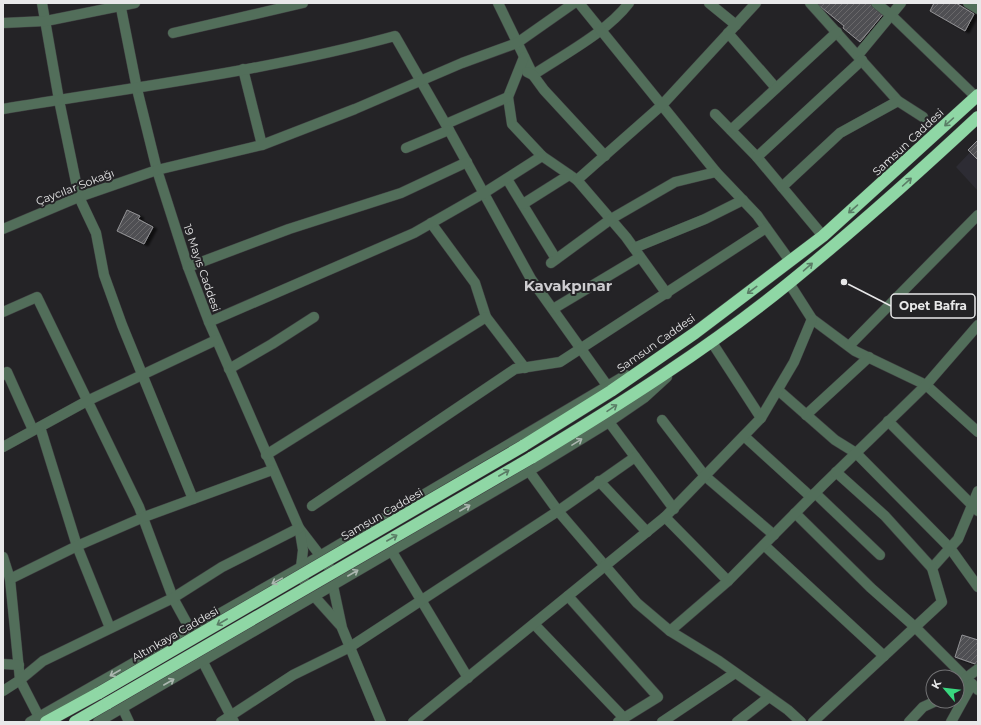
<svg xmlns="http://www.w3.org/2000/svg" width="981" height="725" font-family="Montserrat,sans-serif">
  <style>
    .built { fill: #2d2c34 }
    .building { fill: url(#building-hatch); stroke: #939396; filter: url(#shadow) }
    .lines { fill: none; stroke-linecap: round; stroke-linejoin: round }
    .minor-casing { stroke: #3f3f41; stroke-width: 11 }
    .highway-casing { stroke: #3f3f41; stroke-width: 13 }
    .minor { stroke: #526e5a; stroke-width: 10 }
    .highway { stroke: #8fd7a5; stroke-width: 12 }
    .highway-bridge-casing { stroke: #3f3f41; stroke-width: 13; stroke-linecap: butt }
    .highway-bridge { stroke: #8fd7a5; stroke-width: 12 }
    .oneway { stroke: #5a7d66 }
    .oneway2 { stroke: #acb7b0 }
    .labels { text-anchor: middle; stroke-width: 4; stroke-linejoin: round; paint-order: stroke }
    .street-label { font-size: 11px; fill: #e8e8e9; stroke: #242326 }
    .district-label { font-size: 15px; font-weight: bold; fill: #cecdd0; stroke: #242326 }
    .leader { fill: none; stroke: #e8e8e9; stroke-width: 1.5 }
    .callout-dot { fill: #e8e8e9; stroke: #242326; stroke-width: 1.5 }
    .callout { fill: #242326; stroke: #e8e8e9; stroke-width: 1.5 }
    .callout-label { font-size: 12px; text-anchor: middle; font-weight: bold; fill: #e8e8e9 }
  </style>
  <defs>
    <pattern id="building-hatch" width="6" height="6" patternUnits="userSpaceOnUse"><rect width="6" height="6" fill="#504f52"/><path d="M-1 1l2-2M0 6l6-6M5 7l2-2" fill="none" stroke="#69686b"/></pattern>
    <filter id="shadow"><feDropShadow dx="4" dy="2" stdDeviation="1" flood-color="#0009"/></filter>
  </defs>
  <rect width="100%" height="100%" fill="#242326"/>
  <path class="built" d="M978,144V191L956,167Z"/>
  <g class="building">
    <path d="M816,3H871L884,13L860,42L843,28L844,26Z"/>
    <path d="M934,3H956L974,14L965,31L930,11Z"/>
    <path d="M978,140V160L968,150Z"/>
    <path d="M127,210L140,216L138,219L153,227L144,244L117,231Z"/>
    <path d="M962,635L978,640V665L955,657Z"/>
  </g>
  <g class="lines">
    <defs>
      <g id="minor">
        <path d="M42,3L59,100L79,197L96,233L104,275L122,325L193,499"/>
        <path d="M120,3L137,89L157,170L188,267L209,322L299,528L329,567L342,628L381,722"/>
        <path d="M498,3L533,75C563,55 607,32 629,3"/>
        <path d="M579,3L716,172L757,215L790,261"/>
        <path d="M709,3L736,25"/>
        <path d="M810,3L898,101L923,117"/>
        <path d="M876,3L891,15L976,97"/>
        <path d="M968,3L978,9"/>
        <path d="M3,23L46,21L135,3"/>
        <path d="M173,33L303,3"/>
        <path d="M728,33L776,88"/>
        <path d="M858,55L901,3"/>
        <path d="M524,57L508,97L512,124L542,156L577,180L626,237L667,294"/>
        <path d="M243,69L262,145"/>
        <path d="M527,72L533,75L544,90L605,156"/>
        <path d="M3,109C134,87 267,71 395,36L449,130L531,279L611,391"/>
        <path d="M715,114L757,157L823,236"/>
        <path d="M446,124L508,97"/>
        <path d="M731,130L837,32"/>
        <path d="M406,148L449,130"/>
        <path d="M757,157L862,60"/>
        <path d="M507,179L556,259"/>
        <path d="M577,180L662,105L756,3"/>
        <path d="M782,187L840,133L898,101"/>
        <path d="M523,204L569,175"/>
        <path d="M431,223L475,283L486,317L525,368"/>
        <path d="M3,229L79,197L157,170L262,145L355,109L462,63L517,43L574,3"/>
        <path d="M634,248L705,219L743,200"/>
        <path d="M551,263L611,219L675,182L716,172"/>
        <path d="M188,267L289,229L401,193L467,162"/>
        <path d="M789,283L812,319L855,351L926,385L978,432"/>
        <path d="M553,309L640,257"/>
        <path d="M3,312L37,297L139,507L173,598L190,629"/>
        <path d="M209,322L414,233L484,193L542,156"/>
        <path d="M711,341L761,418"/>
        <path d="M849,346L978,215"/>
        <path d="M229,369L272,344L314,317"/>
        <path d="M3,375L7,372L33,430"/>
        <path d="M778,390L835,440L856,453L950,548L978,587"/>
        <path d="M806,415L869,357"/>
        <path d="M662,420L705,476L774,535"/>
        <path d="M888,421L978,511"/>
        <path d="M609,422L674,509"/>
        <path d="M40,427L77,546L110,628"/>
        <path d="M744,436L811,497"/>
        <path d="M3,447L87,401L216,340"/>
        <path d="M266,455L486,317"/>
        <path d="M529,471L558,511L637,603L670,631L719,661L788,710L801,722"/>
        <path d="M599,481L647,532"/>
        <path d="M815,493L880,555"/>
        <path d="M312,506L515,369L560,362L766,228"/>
        <path d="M795,513L871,588L915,627L978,690"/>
        <path d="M665,517L728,581"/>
        <path d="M300,532L303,550L301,567L304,581L314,596L340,625"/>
        <path d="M764,545L884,656"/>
        <path d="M391,550L468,678"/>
        <path d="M3,557L10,579L20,680L39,717"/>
        <path d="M932,568L958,539L978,491"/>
        <path d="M10,579L77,546L144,517L272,470"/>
        <path d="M568,596L658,697L624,718"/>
        <path d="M534,624L624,718L618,722"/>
        <path d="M670,631L728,581L823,485L926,385L978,325"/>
        <path d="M203,662L234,722"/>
        <path d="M3,664L19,665"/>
        <path d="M966,678L978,669"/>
        <path d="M3,691L20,680L43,661L173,598L222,567L299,528"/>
        <path d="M957,691L972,684"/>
        <path d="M123,709L129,722"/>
        <path d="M30,722L301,567L626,375"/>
        <path d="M98,722L529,471L609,422L644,398L667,377"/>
        <path d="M221,722L293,675L350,647L558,511L635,457"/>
        <path d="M413,722L665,517L761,418L794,362L812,319"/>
        <path d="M662,722L735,673"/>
        <path d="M737,722L769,697"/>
        <path d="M813,722L942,602L932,568L885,516L836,472"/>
        <path d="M909,722L923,707L936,701"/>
        <path d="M951,722L972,684"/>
      </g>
      <g id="highway">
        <path d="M523,446L611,391L695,333L823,236L978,95"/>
        <path d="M531,458C619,405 709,348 789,283C854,230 917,174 978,117"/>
        <path d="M46,722L99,693"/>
        <path d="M75,722L108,703"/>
      </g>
    </defs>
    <use href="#minor" class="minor-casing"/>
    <use href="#highway" class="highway-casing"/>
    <use href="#minor" class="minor"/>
    <use href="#highway" class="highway"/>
    <defs>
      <g id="highway-bridge">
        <path d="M99,693L523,446"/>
        <path d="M108,703L531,458"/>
      </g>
    </defs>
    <use href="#highway-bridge" class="highway-bridge-casing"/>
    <use href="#highway-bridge" class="highway-bridge"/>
  </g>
  <defs><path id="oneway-shaft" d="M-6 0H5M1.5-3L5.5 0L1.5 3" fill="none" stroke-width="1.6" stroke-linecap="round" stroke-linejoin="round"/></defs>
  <g class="oneway">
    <use href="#oneway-shaft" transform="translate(949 122) rotate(138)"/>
    <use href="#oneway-shaft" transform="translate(907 182) rotate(-42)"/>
    <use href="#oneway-shaft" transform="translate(853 209) rotate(139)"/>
    <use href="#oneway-shaft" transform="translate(808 267) rotate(-41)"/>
    <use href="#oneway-shaft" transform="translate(752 290) rotate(143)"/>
    <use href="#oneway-shaft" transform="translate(612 408) rotate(-34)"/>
    <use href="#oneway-shaft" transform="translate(504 473) rotate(-30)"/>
    <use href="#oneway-shaft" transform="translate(392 538) rotate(-30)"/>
    <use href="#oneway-shaft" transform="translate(222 622) rotate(150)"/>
  </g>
  <g class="oneway2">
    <use href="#oneway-shaft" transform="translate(577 442) rotate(-32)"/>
    <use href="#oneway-shaft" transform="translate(465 508) rotate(-30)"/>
    <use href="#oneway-shaft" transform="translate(353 573) rotate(-30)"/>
    <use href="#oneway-shaft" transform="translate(277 581) rotate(151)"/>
    <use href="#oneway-shaft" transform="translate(115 673) rotate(150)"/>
    <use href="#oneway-shaft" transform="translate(169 682) rotate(-30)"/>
  </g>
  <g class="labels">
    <g class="street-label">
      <text transform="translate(908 142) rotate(-43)" y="4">Samsun Caddesi</text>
      <text transform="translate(75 187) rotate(-21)" y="4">Çaycılar Sokağı</text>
      <text transform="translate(202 268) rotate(71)" y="4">19 Mayıs Caddesi</text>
      <text transform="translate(656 343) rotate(-35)" y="4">Samsun Caddesi</text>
      <text transform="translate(382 514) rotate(-30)" y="4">Samsun Caddesi</text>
      <text transform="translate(175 634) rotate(-30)" y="4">Altınkaya Caddesi</text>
    </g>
    <g class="district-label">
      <text x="568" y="291">Kavakpınar</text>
    </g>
  </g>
  <path class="leader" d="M844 282L891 306"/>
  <circle class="callout-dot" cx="844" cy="282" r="4"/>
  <rect class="callout" x="891" y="294" width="84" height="24" rx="4"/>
  <g class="callout-label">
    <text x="933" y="310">Opet Bafra</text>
  </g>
  <rect width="981" height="725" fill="none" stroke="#e8e8e9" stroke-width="8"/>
  <g transform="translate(945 689) rotate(298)"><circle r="19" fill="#242326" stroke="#727274"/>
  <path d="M0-3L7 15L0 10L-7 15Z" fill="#39d87f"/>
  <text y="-6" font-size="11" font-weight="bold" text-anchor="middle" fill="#e8e8e9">K</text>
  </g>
</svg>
